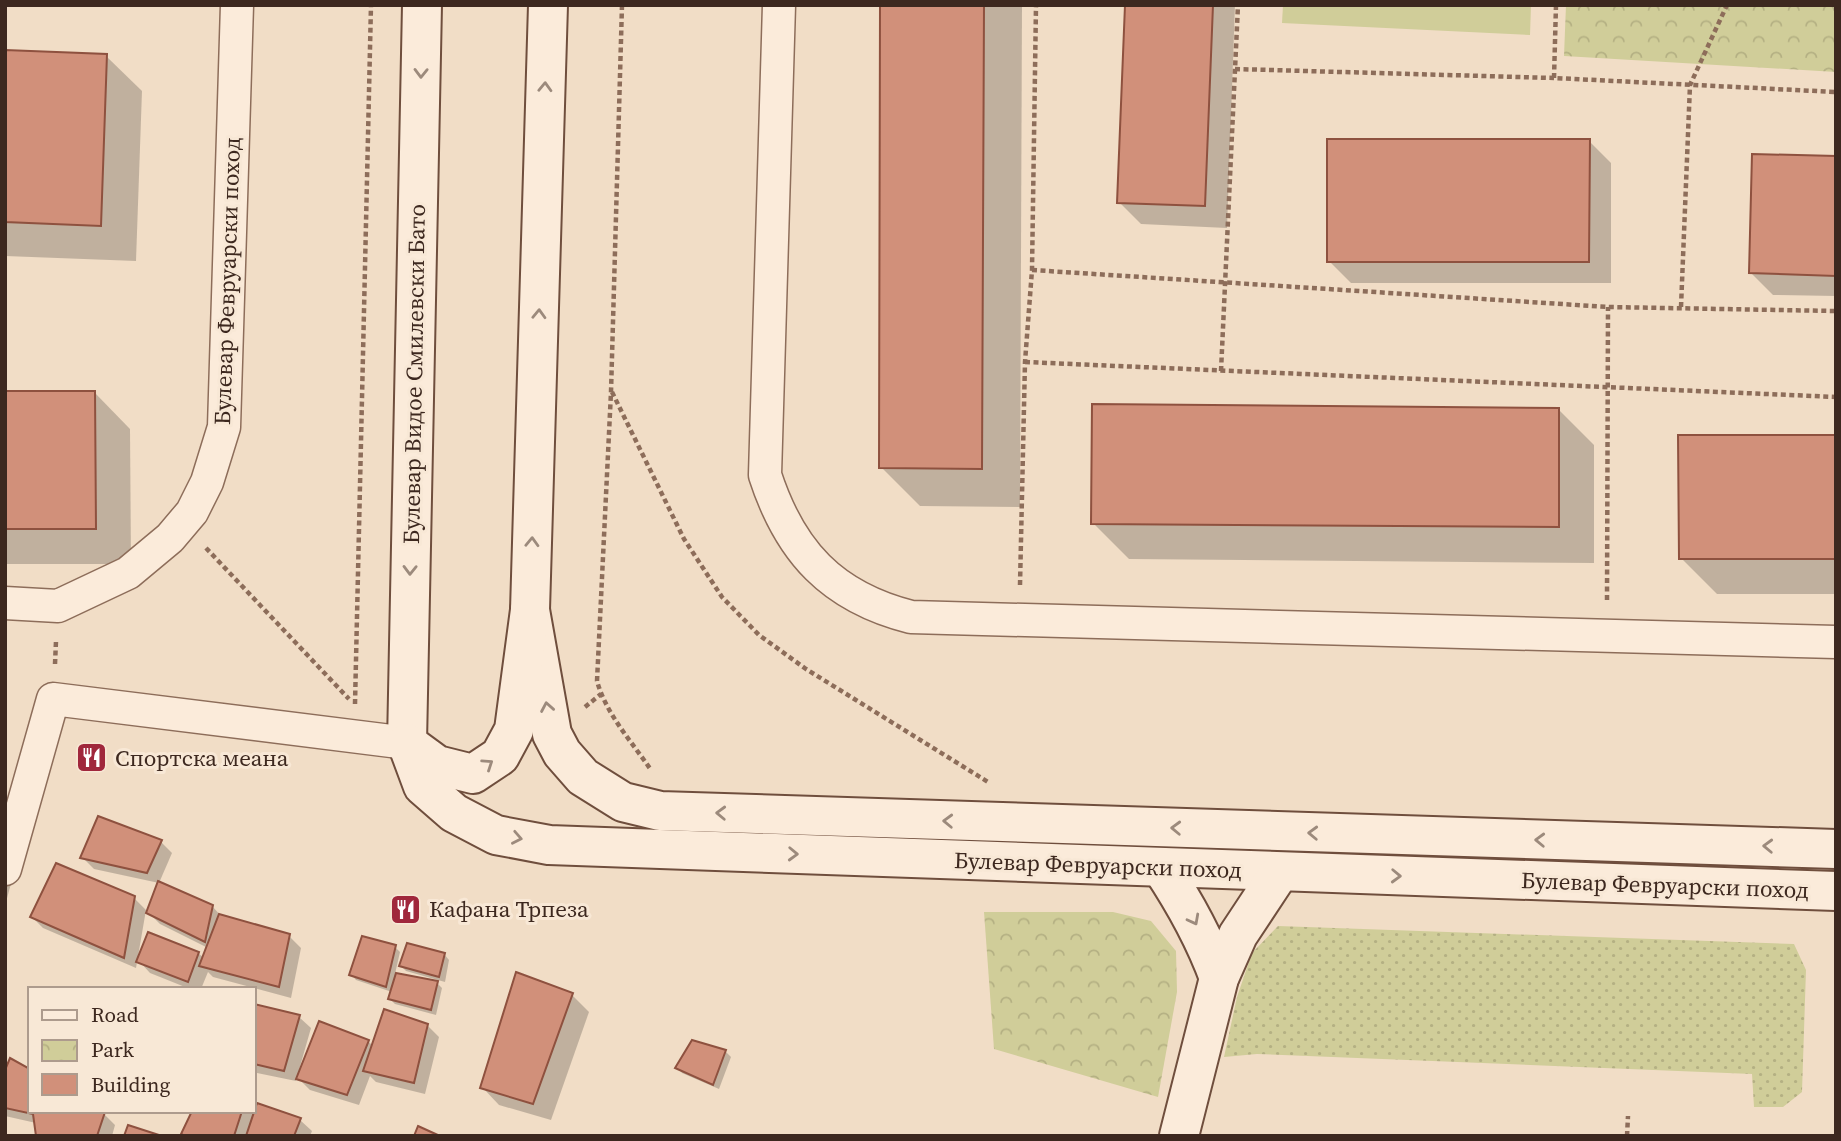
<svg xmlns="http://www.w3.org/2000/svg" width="1841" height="1141" font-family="'Source Serif 4',serif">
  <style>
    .grass { fill: url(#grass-dots) }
    .park { fill: url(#park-crowns) }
    .garden { fill: #d0cd99 }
    .shadow { fill: #0003 }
    .building { fill: #d1907a; stroke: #8e513f; stroke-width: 2 }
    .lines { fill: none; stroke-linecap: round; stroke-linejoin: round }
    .street-casing { stroke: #8d6d5a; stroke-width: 35 }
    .secondary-casing { stroke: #6f4e3d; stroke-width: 42 }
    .path { stroke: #8d6d5a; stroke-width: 4.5; stroke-dasharray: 5 3.5; stroke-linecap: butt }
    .street { stroke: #fbebda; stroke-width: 32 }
    .secondary { stroke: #fbebda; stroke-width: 38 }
    .oneway { stroke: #9c8a7c }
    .labels { text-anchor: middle; stroke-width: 6; stroke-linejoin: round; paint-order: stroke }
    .street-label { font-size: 23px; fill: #3d281f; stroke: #f8e8d6 }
    .poi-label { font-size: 23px; fill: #3d281f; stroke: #f8e8d6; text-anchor: start }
  </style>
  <defs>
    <pattern id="grass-dots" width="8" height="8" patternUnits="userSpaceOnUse" patternTransform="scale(1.75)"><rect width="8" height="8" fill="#d0cd99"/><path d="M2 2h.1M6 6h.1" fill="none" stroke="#b4b083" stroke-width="1.8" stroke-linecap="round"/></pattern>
    <pattern id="park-crowns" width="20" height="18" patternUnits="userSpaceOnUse" patternTransform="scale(1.75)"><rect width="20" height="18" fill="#d0cd99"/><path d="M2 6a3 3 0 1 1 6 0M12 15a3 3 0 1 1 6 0" fill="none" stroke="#b4b083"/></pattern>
  </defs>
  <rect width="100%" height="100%" fill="#f1ddc6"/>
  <path class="grass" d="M1278,926L1794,944L1806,970L1802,1092L1783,1107H1754L1752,1074L1257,1054L1224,1057L1237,997L1252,953Z"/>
  <g class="park">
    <path d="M1566,5H1836V72L1564,56Z"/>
    <path d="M984,912H1113L1151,921L1176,951L1177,992L1158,1097L994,1049Z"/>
  </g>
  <path class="garden" d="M1283,5H1531L1530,35L1282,23Z"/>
  <g class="shadow">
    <path d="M882,5H1022L1020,507L920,506L881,467Z"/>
    <path d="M1126,5H1235L1227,228L1141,224L1119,202Z"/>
    <path d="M5,52L106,56L142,91L136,261L5,256Z"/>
    <path d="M1589,141L1611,163V283H1351L1329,261Z"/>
    <path d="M1836,158V296L1773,295L1751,273Z"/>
    <path d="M5,393H95L130,429L131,564H5Z"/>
    <path d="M1558,409L1594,445V563L1129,559L1093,523Z"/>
    <path d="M1836,436V594H1717L1681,558Z"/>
    <path d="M161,842L172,853L159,883L94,869L83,858Z"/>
    <path d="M5,854L16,865L6,902H5Z"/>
    <path d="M134,898L147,911L212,906L222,917L289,936L301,948L291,998L213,977L208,972L201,989H190L150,973L138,960L198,953L204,958L208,948L160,924L146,910L136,968L43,928L32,917Z"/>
    <path d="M395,947L400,952L395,974L437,983L442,988L436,1015L395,1004L390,999L392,992L356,980L351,974Z"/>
    <path d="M444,954L449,960L445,982L406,971L401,966Z"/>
    <path d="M572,995L589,1012L551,1120L499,1105L482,1087Z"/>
    <path d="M255,1007L299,1017L311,1028L299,1070L301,1071L368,1041L373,1046L427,1025L439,1037L425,1094L376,1082L370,1076L359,1105L310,1090L297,1077L296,1081L257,1073L254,1070Z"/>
    <path d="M725,1051L731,1057L719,1089L682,1073L677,1067Z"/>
    <path d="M5,1074L30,1111L104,1114L115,1125L112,1136H38L36,1123L5,1116Z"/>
    <path d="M254,1110L300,1120L312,1131L310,1136H185L194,1112L191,1111Z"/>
  </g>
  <g class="building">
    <path d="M880,5H984L982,469L879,468Z"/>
    <path d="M1125,5H1213L1205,206L1117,203Z"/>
    <path d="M5,50L107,54L101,226L5,222Z"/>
    <path d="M1327,139H1590L1589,262H1327Z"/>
    <path d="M1752,154L1836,156V276L1749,273Z"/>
    <path d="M5,391H95L96,529H5Z"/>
    <path d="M1092,404L1559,408V527L1091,524Z"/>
    <path d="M1678,435H1836V559H1679Z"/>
    <path d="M98,816L162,840L147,873L80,858Z"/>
    <path d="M56,863L135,896L124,958L30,917Z"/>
    <path d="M158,881L213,905L205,942L146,913Z"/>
    <path d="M219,914L290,934L279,987L199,966Z"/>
    <path d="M148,932L199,952L188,982L136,962Z"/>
    <path d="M362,936L396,945L386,987L349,975Z"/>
    <path d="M407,943L445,953L439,977L399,966Z"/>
    <path d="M516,972L573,993L533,1104L480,1088Z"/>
    <path d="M396,973L438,981L431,1010L388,999Z"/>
    <path d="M254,1004L300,1015L284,1071L254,1064Z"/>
    <path d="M384,1009L428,1024L414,1083L363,1071Z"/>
    <path d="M319,1021L369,1040L347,1095L296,1079Z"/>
    <path d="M692,1040L726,1050L713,1085L675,1068Z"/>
    <path d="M10,1058L30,1069V1111H103L105,1112L97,1136H36L33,1114L5,1108V1070Z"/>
    <path d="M257,1103L301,1118L294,1136H246Z"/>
    <path d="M192,1111H242L234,1136H185L181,1134Z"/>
    <path d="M128,1125L162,1136H124Z"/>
    <path d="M418,1126L440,1136H414Z"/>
  </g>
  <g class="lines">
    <defs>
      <g id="street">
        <path d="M779,5L765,475C790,552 832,597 911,617L1836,642"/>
        <path d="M5,603L58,606L128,573L170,538L192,512L207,482L224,427L237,5"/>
        <path d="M5,869L53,699L407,743"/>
      </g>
      <g id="secondary">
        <path d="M422,5L407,743L423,786L454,813L496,835L549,845L1836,891"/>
        <path d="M530,610L552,734L562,753L583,777L623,802L660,811L1836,849"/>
        <path d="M407,743L437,765L473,774L500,756L514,730L530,610L548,5"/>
        <path d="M1161,867C1185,903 1204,937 1219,978"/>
        <path d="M1179,1136L1219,978L1238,935L1279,873"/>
      </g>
    </defs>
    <use href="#street" class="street-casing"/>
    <use href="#secondary" class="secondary-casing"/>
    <g class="path">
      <path d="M622,5L611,392L597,681C606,714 632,742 651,770"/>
      <path d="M1556,5L1554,78L1836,92"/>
      <path d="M1235,69L1554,78"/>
      <path d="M1032,270L1608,307L1836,311"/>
      <path d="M1681,307L1690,85L1727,5"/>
      <path d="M1025,362L1836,397"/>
      <path d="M1221,371L1238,5"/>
      <path d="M612,392L684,539L722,597L759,635L806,669L988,782"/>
      <path d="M206,548L349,699"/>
      <path d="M1020,585L1025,362L1032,270L1036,5"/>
      <path d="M1607,600L1608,307"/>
      <path d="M55,664L56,641"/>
      <path d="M355,704L371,5"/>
      <path d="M585,707L601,694"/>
      <path d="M1627,1136L1628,1116"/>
    </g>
    <use href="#street" class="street"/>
    <use href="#secondary" class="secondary"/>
  </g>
  <defs><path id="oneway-chevron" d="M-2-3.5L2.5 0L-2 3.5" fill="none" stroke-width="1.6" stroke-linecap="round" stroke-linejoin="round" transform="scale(1.75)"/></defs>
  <g class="oneway">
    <use href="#oneway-chevron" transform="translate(421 73) rotate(91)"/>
    <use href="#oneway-chevron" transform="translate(545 87) rotate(-88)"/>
    <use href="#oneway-chevron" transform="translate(539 314) rotate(-88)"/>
    <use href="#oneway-chevron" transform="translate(532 542) rotate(-88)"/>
    <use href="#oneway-chevron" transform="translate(410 570) rotate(91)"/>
    <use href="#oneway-chevron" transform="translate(547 707) rotate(-100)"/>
    <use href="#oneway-chevron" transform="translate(488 764) rotate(-34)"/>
    <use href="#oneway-chevron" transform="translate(721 813) rotate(-178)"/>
    <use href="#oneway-chevron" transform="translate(948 821) rotate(-178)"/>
    <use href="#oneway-chevron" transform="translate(1176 828) rotate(-178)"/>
    <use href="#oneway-chevron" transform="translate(1313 833) rotate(-178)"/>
    <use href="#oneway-chevron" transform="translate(517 838) rotate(11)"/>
    <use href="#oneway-chevron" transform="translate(1540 840) rotate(-178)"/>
    <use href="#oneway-chevron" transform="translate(1768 846) rotate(-178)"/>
    <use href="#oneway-chevron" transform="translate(793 854) rotate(2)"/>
    <use href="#oneway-chevron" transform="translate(1396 876) rotate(2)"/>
    <use href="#oneway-chevron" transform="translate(1194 920) rotate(62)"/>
  </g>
  <defs>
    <symbol id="restaurant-square" viewBox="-11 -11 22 22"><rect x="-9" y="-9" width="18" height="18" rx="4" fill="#a0273c" stroke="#f8e8d6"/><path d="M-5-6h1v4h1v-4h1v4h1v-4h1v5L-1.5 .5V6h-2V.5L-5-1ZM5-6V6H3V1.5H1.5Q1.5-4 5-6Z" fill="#fff"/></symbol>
  </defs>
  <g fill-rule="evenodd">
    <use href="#restaurant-square" x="74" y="740" width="35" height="35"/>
    <use href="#restaurant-square" x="388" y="892" width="35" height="35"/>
  </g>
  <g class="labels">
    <g class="street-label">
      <text transform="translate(227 281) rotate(-88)" y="8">Булевар Февруарски поход</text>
      <text transform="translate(414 374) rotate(-89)" y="8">Булевар Видое Смилевски Бато</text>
      <text transform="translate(1098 865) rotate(2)" y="8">Булевар Февруарски поход</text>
      <text transform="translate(1665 885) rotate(2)" y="8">Булевар Февруарски поход</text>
    </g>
    <g class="poi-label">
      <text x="115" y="766">Спортска меана</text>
      <text x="429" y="917">Кафана Трпеза</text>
    </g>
  </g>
  <rect width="1841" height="1141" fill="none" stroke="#3d281f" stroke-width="14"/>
  <rect x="28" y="987" width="228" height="126" fill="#f8e8d6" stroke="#ad9b8d" stroke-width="2"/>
  <rect x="42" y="1010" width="35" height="10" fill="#fbebda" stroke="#ad9b8d" stroke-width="2"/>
  <text x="91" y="1022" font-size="21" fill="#3d281f">Road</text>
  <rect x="42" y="1040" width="35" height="21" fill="url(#park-crowns)" stroke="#ad9b8d" stroke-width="2"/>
  <text x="91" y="1057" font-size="21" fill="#3d281f">Park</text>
  <rect x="42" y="1074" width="35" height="21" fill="#d1907a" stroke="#ad9b8d" stroke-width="2"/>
  <text x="91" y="1092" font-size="21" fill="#3d281f">Building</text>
</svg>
